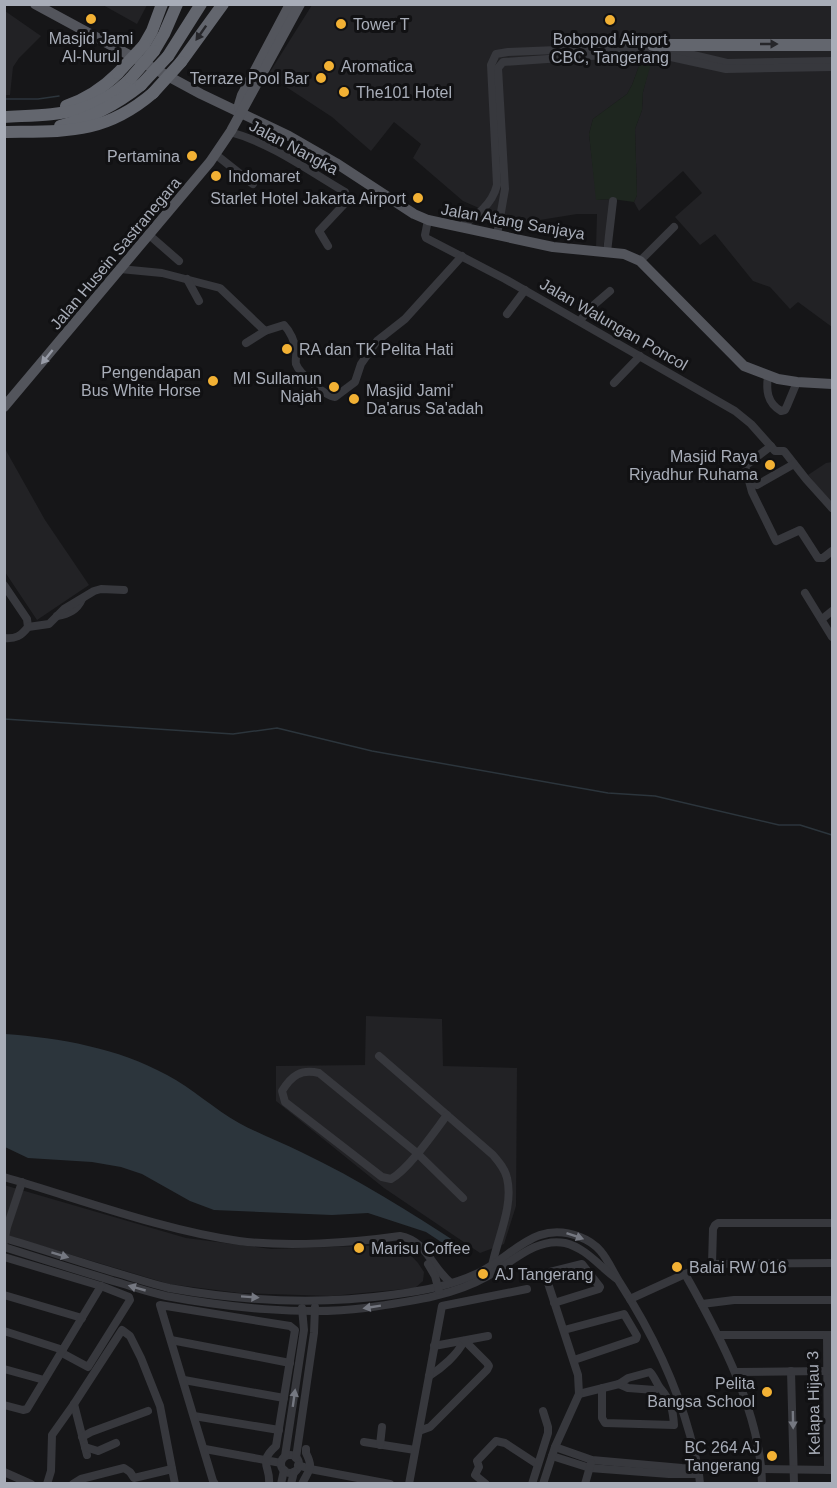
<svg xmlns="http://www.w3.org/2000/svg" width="837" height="1488" font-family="Helvetica,sans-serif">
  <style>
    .built { fill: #222225 }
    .green { fill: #1e261f }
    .water { fill: #2c353c }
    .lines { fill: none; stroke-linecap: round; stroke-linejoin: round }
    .stream { stroke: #2c353c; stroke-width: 1.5 }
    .minor { stroke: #37383d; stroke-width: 8 }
    .major { stroke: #53555c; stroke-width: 10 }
    .highway { stroke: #63666e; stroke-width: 12 }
    .highway-bridge { stroke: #63666e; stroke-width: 12 }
    .oneway { fill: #26262a }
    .oneway2 { fill: #979ba6 }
    .oneway3 { fill: #757881 }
    .poi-dot { fill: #f2b134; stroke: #111113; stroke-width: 2 }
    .labels { text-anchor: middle; stroke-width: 6; stroke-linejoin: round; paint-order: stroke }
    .poi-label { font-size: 16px; fill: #a8adb8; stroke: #111113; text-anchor: start }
    .street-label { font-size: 16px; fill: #a8adb8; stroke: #111113 }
  </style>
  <rect width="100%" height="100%" fill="#161618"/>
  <g class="built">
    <path d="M103,5H147L137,24Z"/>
    <path d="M312,5H832V327L798,302L790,309L770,287L753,281L715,234L700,245L675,217L702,193L683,171L639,211L634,202L637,195L635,129L642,110L643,92L651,60L642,58L632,85L627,94L593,119L589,134L597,200L612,199L603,248H596L597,214H577L515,224L463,201L413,158L421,144L394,122L371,151L332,117L268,75Z"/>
    <path d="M5,11L41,36L19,58L13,67L10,95H5Z"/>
    <path d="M4,447L45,520L89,585L37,620L5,572Z"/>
    <path d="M832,462V501L831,503L808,475L826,463Z"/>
    <path d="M366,1016L442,1019L443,1066L517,1068L516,1206L504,1244L480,1253L384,1188L276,1101V1066L365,1065Z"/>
    <path d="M4,1185L186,1238L271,1249L390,1245L404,1248L418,1263L424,1272L423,1281L415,1288L331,1296L239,1293L169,1284L5,1235Z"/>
  </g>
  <path class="green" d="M642,58L652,60L643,92L642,110L635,129L637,195L634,202L612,199L596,200L589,134L593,119L627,94L632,85Z"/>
  <path class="water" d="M5,1034C60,1038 118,1048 167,1075C192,1088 214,1109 239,1123C259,1134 281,1142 301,1152C358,1179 410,1212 462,1246L465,1251L461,1255L426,1232L368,1213L332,1215L214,1210L190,1201L142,1174L121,1167L92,1162L28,1158L5,1147Z"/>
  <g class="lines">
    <g class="stream">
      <path d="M4,99H38L59,96"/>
      <path d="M4,719L233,734L277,728L372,751L608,793L655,796L779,825H800L832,835"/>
    </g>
    <g class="minor">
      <path d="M633,34L634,49"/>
      <path d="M668,49L727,63L832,61"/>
      <path d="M230,132C271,143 309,171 345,192L348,200L319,231L328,246"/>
      <path d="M215,154L253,184"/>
      <path d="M428,220L425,235L426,238L505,279L735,411L751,424L775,451H784L806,479L832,508"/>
      <path d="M460,227C476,216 492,205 497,185L491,65L496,54L508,52L656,46"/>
      <path d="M148,234L179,261"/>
      <path d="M497,235L505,189L498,68L503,62L648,52L726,69L832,67"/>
      <path d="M607,252L613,201"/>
      <path d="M640,261L674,227"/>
      <path d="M120,269L162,273L220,288L265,331L284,325C290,331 295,342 296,351C297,356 295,359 296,364C299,373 325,396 335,397L355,382L361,364L377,341L405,319L462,256"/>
      <path d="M187,279L199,301"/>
      <path d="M507,314L525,290"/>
      <path d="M580,321L588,310L610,291"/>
      <path d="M246,343L265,331"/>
      <path d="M768,376C766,390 767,403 781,411L785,410L787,406L797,382"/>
      <path d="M614,383L640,356"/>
      <path d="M771,446L745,466L752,492L776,541L800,530L818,558H823L832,551"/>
      <path d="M750,481L757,485L794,464"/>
      <path d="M4,585L27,619L28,627C21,636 16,639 4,638"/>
      <path d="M805,593L832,637"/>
      <path d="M57,616C69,614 77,610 82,599"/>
      <path d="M822,619L832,611"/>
      <path d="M28,627L49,624L64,609L94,591L101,589L124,590"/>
      <path d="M379,1056L493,1155C499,1162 505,1169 507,1178C514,1206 497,1239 492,1266"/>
      <path d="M447,1115C434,1132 409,1169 391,1179L382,1177L285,1102L282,1091C292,1075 301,1069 319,1073L417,1153L463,1198"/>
      <path d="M4,1177C80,1199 162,1230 239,1241C288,1247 351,1243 400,1236C427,1241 431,1267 451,1283"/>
      <path d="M4,1238C42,1249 79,1262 117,1273C134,1278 152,1284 169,1288C242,1301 318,1305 391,1295C421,1291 451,1286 478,1273C514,1256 535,1219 580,1237C604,1246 608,1264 620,1283C651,1331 675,1380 690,1435C694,1451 699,1467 700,1484"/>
      <path d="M4,1242L7,1227L22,1182"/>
      <path d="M4,1247C41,1259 77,1270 113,1281C131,1286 148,1292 166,1296C224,1307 306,1316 365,1308C406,1302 451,1297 488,1276C511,1263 536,1237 565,1243C586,1248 600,1267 617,1279"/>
      <path d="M4,1257L101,1286L129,1297L130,1300L88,1367L62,1353"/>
      <path d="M428,1264L435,1276L439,1291"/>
      <path d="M712,1264L713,1229L715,1225L718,1223H832"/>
      <path d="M685,1274C719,1334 761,1413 762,1484"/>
      <path d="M4,1295L82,1318"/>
      <path d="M630,1299L685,1274L712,1264L832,1263"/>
      <path d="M702,1304L734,1300H832"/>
      <path d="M564,1330L624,1314L637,1336L636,1339L574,1360"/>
      <path d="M4,1331L63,1350"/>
      <path d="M719,1335H832"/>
      <path d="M827,1335L828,1470"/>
      <path d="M171,1340L290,1363"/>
      <path d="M434,1346L488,1336"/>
      <path d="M4,1369L44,1380"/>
      <path d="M791,1371L794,1484"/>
      <path d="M736,1372L828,1371"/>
      <path d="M429,1376C442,1368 457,1355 464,1341"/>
      <path d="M184,1380L284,1398"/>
      <path d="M619,1384L628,1388L655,1390L658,1388"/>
      <path d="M579,1394L619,1384L628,1378L650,1372C655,1377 657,1385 661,1389C671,1401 673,1410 674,1425L605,1423L602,1418V1388"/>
      <path d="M74,1404L87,1455"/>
      <path d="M4,1405L23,1410L27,1409L101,1286"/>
      <path d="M194,1416L279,1430"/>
      <path d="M419,1431L430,1427L487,1370L489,1366L487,1363L465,1341"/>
      <path d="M82,1437L91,1432L148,1411"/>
      <path d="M364,1442L415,1450"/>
      <path d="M380,1445L382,1427"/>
      <path d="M85,1447L98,1451L116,1443"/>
      <path d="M555,1447L592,1460L682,1468L832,1470"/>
      <path d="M205,1449L281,1463"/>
      <circle cx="290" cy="1464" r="9"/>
      <path d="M285,1456L304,1330L302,1308"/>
      <path d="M552,1456L590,1468L669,1474H699"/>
      <path d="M296,1458L314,1333L315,1307"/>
      <path d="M298,1465L310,1469L390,1484"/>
      <path d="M4,1472L31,1484"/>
      <path d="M47,1484L51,1471L52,1435L74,1404L122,1330L130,1336L141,1358L160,1406L175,1484"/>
      <path d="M73,1484L81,1479L124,1468L130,1472L134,1478L172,1469"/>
      <path d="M215,1484L213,1481L160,1305L290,1326L295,1330L276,1446C257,1463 271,1466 269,1484"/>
      <path d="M281,1484L284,1470"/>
      <path d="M291,1484L294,1472"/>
      <path d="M302,1484C309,1469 314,1469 306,1453V1449"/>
      <path d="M409,1484L442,1306L527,1289"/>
      <path d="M486,1484L475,1475L479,1467L477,1461L496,1441L505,1443L537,1464"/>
      <path d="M532,1484L548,1433V1427L543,1411"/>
      <path d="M543,1484L555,1447L579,1394L578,1375L546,1277L550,1272L582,1264L600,1287L599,1289L554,1303"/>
      <path d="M585,1484L591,1463"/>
    </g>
    <g class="major">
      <path d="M35,4L201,94L289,136L336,163L414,214L428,220L553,247L624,254L640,261L744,366L778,379L797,382L832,384"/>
      <path d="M240,111L239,105L242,95L290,4"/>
      <path d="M4,407L210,162L231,131L300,4"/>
    </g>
    <g class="highway">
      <path d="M144,45L152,31L162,4"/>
      <path d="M653,45H832"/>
      <path d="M154,51L164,34L177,4"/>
      <path d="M168,56L201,4"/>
      <path d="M181,62L223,4"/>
      <path d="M66,106C86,99 103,88 118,73"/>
      <path d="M4,117C54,114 93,117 131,78"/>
      <path d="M60,126C91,118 116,105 141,85"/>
      <path d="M4,132C65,131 104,135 153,93"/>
    </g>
    <g class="highway-bridge">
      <path d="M118,73L144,45"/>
      <path d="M131,78L154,51"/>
      <path d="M141,85L168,56"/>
      <path d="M153,93L181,62"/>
    </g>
  </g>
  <defs><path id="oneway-solid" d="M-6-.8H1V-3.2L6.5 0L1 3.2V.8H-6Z" transform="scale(1.5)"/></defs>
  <g class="oneway">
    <use href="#oneway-solid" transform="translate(201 33) rotate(125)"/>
    <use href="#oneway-solid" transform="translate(769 44)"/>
  </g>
  <use class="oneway2" href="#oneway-solid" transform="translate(47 357) rotate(129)"/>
  <g class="oneway3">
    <use href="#oneway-solid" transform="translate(575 1236) rotate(19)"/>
    <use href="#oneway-solid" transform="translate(60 1255) rotate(17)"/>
    <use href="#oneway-solid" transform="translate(137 1288) rotate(-164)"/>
    <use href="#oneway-solid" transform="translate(250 1297) rotate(4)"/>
    <use href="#oneway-solid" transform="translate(372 1307) rotate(171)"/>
    <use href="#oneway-solid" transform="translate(294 1398) rotate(-82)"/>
    <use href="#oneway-solid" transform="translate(793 1420) rotate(89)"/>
  </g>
  <g class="poi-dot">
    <circle cx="91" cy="19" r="6"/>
    <circle cx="610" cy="20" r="6"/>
    <circle cx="341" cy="24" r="6"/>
    <circle cx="329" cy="66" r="6"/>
    <circle cx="321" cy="78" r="6"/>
    <circle cx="344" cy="92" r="6"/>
    <circle cx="192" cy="156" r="6"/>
    <circle cx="216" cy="176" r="6"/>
    <circle cx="418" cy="198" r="6"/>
    <circle cx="287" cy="349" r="6"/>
    <circle cx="213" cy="381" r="6"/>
    <circle cx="334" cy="387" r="6"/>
    <circle cx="354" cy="399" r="6"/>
    <circle cx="770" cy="465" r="6"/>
    <circle cx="359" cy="1248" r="6"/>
    <circle cx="677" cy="1267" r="6"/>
    <circle cx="483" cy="1274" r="6"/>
    <circle cx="767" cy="1392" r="6"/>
    <circle cx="772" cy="1456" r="6"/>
  </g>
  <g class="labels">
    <g class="poi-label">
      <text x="353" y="30">Tower T</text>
      <text x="91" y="44" text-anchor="middle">Masjid Jami<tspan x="91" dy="18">Al-Nurul</tspan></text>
      <text x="610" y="45" text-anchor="middle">Bobopod Airport<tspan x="610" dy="18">CBC, Tangerang</tspan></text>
      <text x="341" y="72">Aromatica</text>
      <text x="309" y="84" text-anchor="end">Terraze Pool Bar</text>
      <text x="356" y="98">The101 Hotel</text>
      <text x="180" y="162" text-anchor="end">Pertamina</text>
      <text x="228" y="182">Indomaret</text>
      <text x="406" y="204" text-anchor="end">Starlet Hotel Jakarta Airport</text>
      <text x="299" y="355">RA dan TK Pelita Hati</text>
      <text x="201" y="378" text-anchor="end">Pengendapan<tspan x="201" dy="18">Bus White Horse</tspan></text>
      <text x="322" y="384" text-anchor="end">MI Sullamun<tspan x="322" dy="18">Najah</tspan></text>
      <text x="366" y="396">Masjid Jami'<tspan x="366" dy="18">Da'arus Sa'adah</tspan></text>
      <text x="758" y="462" text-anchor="end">Masjid Raya<tspan x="758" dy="18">Riyadhur Ruhama</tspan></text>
      <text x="371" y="1254">Marisu Coffee</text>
      <text x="689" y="1273">Balai RW 016</text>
      <text x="495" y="1280">AJ Tangerang</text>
      <text x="755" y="1389" text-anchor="end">Pelita<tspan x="755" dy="18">Bangsa School</tspan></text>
      <text x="760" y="1453" text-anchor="end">BC 264 AJ<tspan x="760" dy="18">Tangerang</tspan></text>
    </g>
    <g class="street-label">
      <text transform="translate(294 147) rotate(28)" y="6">Jalan Nangka</text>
      <text transform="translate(513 221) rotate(10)" y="6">Jalan Atang Sanjaya</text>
      <text transform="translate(115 253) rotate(-50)" y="6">Jalan Husein Sastranegara</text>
      <text transform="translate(614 324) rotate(30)" y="6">Jalan Walungan Poncol</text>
      <text transform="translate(813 1403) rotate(-91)" y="6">Kelapa Hijau 3</text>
    </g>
  </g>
  <rect width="837" height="1488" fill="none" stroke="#a8adb8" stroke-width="12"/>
</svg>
